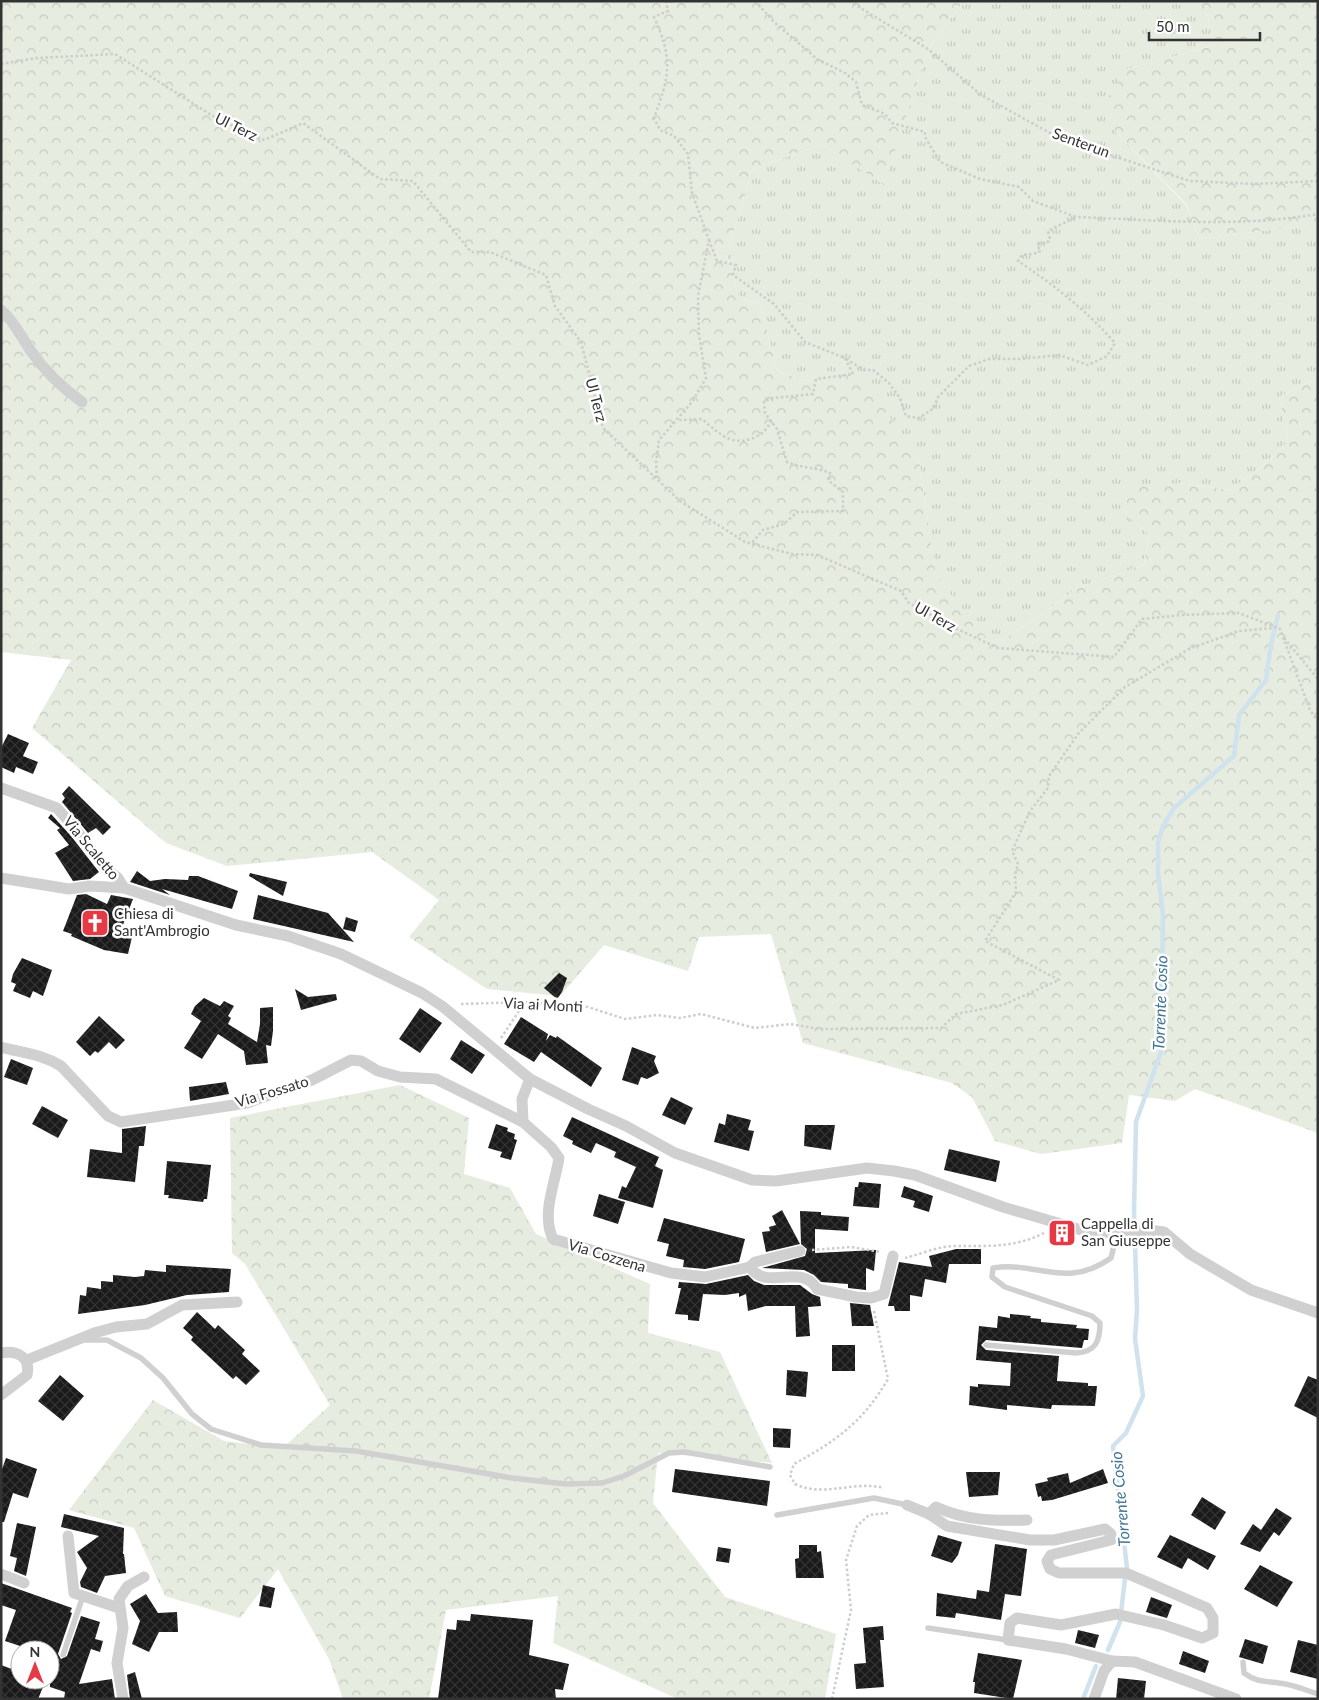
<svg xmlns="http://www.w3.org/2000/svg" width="1319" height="1700" font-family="Lato,sans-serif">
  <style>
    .grass { fill: url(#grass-tufts) }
    .forest { fill: url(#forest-crowns) }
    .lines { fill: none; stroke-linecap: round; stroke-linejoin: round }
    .stream { stroke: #cfe2ee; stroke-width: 4.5 }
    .building { fill: url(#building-cross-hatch) }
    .path { stroke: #cdcdcd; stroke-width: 2.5; stroke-dasharray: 2.5 2.5; stroke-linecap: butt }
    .lane { stroke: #d0d0d0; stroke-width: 5.5 }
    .street { stroke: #d0d0d0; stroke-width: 11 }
    .labels { text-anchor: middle; stroke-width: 5; stroke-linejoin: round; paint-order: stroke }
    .street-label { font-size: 15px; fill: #333; stroke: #fff }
    .poi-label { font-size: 15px; fill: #333; stroke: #fff; text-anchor: start }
    .water-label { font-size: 16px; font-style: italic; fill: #3f7597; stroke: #fff }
  </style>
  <defs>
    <pattern id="grass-tufts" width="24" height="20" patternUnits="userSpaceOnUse" patternTransform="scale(1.25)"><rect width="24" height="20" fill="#e6ecdf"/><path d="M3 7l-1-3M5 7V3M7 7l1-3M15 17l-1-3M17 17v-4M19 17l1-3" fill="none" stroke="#c6cbc0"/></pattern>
    <pattern id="forest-crowns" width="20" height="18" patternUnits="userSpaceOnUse" patternTransform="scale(1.25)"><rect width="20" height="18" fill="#e6ecdf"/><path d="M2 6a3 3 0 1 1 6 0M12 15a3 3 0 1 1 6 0" fill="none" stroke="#c6cbc0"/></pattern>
    <pattern id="building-cross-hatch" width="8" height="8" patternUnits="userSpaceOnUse" patternTransform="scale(1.25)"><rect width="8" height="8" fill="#1a1a1a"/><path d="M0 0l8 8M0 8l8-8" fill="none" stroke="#333"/></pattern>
  </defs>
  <rect width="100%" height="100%" fill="#fff"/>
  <path class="grass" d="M974,1H1202L1216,45L1127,69L1114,130L1186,205L1200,239L1308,225H1318V378L1279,397L1288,441L1263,466L1229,490L1178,483L1125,513L1149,536L1144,565L1077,588L1037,618L1004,639L988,641L936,576L919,460L853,374L805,381L777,371L761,305L739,297L727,255L752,170L821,144L884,184L928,49L960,6Z"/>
  <g class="forest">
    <path d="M1,1H974L960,6L928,49L884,185L821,144L752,170L727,255L739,297L761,305L777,371L805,381L860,372L919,460L936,576L988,640L1004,639L1037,618L1077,588L1144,565L1149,536L1125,513L1124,489L1178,483L1229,490L1263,466L1288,441L1279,397L1318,378V1133L1195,1089L1175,1101L1129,1095L1122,1143L1041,1154L995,1141L972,1097L952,1083L803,1043L771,934L699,937L688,971L604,945L560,996L487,989L409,937L439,900L372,852L227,866L166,843L32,728L71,660L1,652Z"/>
    <path d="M1202,1H1318V225H1308L1200,239L1186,204L1114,130L1107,99L1127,69L1216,45Z"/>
    <path d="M400,1085L469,1118L464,1174L510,1188L536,1234L650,1284L648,1333L720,1352L772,1463L658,1453L653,1503L725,1597L836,1634L825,1699H678L553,1643L558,1596L446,1610L429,1699H343L329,1659L278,1569L240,1618L165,1596L134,1528L69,1510L153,1400L224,1441L283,1448L330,1405L245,1264L232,1253L230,1118Z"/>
  </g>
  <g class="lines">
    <g class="stream">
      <path d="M1127,1568L1113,1446L1126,1433L1143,1396L1135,1339L1137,1310L1134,1210L1136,1122L1161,1052L1163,915L1158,873V843L1163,826L1174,808L1234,756L1239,715L1266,680L1271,644L1278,616"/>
      <path d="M1108,1650L1120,1622L1125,1578"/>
      <path d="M1083,1699L1096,1666"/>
    </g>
  </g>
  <g class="building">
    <path d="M8,734L29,743L23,756L38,762L33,774L16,767L14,773L1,767V748Z"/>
    <path d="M69,786L111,827L103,835L96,828L88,833L62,802L65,798L62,794Z"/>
    <path d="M51,814L71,836L99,872L90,879L73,881L55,853L69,845L57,830L60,828L48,818Z"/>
    <path d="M137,871L150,881L165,879L188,880L189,876H198L238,891L232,909L162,889L170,895L130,882Z"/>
    <path d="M250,873L287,882L283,896L249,876Z"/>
    <path d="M86,894L107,904L111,895L133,899L121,930L133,933L128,954L104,950L71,936L72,934L63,931L77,895Z"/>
    <path d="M258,895L328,913L354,942L253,919Z"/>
    <path d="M346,917L358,921L355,932L343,929Z"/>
    <path d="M22,958L52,970L43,996L33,991L30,998L13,991L16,984L11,982L13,974Z"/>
    <path d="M559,973L567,978L562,992L557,999L544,988Z"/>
    <path d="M295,989L308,997L336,994L337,1000L301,1010Z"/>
    <path d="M204,998L220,1006L224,1001L234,1006L228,1016L231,1018L228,1024L257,1042L260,1024V1008L273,1007V1031L271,1046L266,1045L268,1063L246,1065L244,1051L218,1034L202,1059L184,1048L201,1021L191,1014L195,1006Z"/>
    <path d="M420,1008L442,1023L420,1053L399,1039Z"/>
    <path d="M99,1016L125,1040L116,1049L109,1042L98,1053L95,1051L90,1056L76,1042Z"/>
    <path d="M521,1017L548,1034L546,1041L550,1035L556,1038L557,1036L602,1068L591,1087L541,1052L534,1062L504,1044Z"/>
    <path d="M461,1040L485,1055L472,1074L450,1059Z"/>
    <path d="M632,1047L656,1056L654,1061L659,1073L647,1079L641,1077L638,1085L622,1080Z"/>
    <path d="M11,1059L33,1068L27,1085L4,1077Z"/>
    <path d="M226,1082L229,1094L190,1101L189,1087Z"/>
    <path d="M671,1097L693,1108L685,1125L662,1115Z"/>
    <path d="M42,1106L68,1120L58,1138L32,1124Z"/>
    <path d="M727,1114L751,1120L748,1130L754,1131L749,1151L714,1142L719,1123L725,1125Z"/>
    <path d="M572,1117L659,1157L655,1166L663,1170L653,1208L618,1198L622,1186L626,1188L636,1167L614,1157L616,1152L596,1143L591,1153L572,1144L573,1141L563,1136Z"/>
    <path d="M496,1124L508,1128L507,1131L515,1134L514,1139L517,1140L511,1160L500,1157L502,1152L488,1148Z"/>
    <path d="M805,1125H835L831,1150L804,1146Z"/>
    <path d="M146,1126L144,1146H139L135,1182L87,1177L90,1149L122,1153V1129Z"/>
    <path d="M949,1149L1000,1161L996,1182L944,1170Z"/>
    <path d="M167,1161L211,1165L207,1199H204L203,1202L168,1198L169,1195H164Z"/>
    <path d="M859,1182L881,1184L879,1208L853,1206L855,1187H858Z"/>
    <path d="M904,1186L933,1196L929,1212L913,1207L915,1201L901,1197Z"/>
    <path d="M599,1194L625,1202L618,1224L593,1216Z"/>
    <path d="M782,1210L800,1244L766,1252L762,1232L770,1231L769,1227L776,1225L772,1216Z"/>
    <path d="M800,1211L821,1212V1215L849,1217L848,1231L815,1229V1253L876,1250L874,1271L866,1268V1290L848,1288V1284L821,1282L814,1275L804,1270L762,1268L805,1256L807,1249L801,1244Z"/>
    <path d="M664,1218L745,1239L739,1262L705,1269L683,1267L684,1260L666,1256L669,1244L657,1241Z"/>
    <path d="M956,1249H981V1264H949L946,1283L925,1279L922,1297L910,1295V1311H895L894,1306H888L899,1262L932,1267L929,1256Z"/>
    <path d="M166,1265L231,1269L229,1292L187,1295L145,1305L78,1314L80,1295L86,1296L87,1287L101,1289V1281L113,1282V1275L135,1277L144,1276L145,1270L166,1272Z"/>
    <path d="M748,1275L754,1281L764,1285H800L812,1294L820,1297L821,1306L808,1307L810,1336L796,1337L795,1306H766L748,1311L746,1294L739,1297V1293L725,1295L703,1294L699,1321L688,1320V1315L675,1314L681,1288H678L679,1282L706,1284Z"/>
    <path d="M850,1303L870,1305L874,1326H852Z"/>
    <path d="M197,1312L215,1329L218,1325L245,1350L242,1354L260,1371L246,1385L236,1376L233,1379L191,1340L193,1337L183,1328Z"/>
    <path d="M1010,1314L1031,1316L1030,1318L1041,1319V1322L1077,1325L1076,1328L1089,1329L1088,1340H1084L1082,1348L986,1340L981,1345L986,1350L1059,1356L1057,1381L1088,1383V1386H1097L1095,1406L1052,1405L1051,1409L1007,1405V1410L969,1405L970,1386L978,1387V1384L1010,1386L1011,1363L976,1360L979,1326L997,1328L998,1316L1010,1318Z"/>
    <rect x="832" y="1345" width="23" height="26"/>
    <path d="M787,1370L808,1372L806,1397L786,1395Z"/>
    <path d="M60,1375L84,1396L63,1421L38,1401Z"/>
    <path d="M1308,1376L1318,1380V1418L1294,1406Z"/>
    <path d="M773,1428L791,1429L790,1448L773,1447Z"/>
    <path d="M6,1458L37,1469L28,1498L13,1493L4,1522H1V1472Z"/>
    <path d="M675,1469L770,1481L767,1506L672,1492Z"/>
    <path d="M1103,1469L1108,1483L1052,1500L1042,1501L1041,1496L1038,1497L1035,1484L1048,1481L1047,1478L1068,1473L1070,1483Z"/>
    <path d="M966,1472H1000L998,1495L969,1497Z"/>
    <path d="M1202,1497L1226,1512L1215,1530L1191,1515Z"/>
    <path d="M1276,1508L1292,1518L1279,1536L1274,1532L1260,1552L1240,1544L1253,1524L1261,1530Z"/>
    <path d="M64,1514L124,1528L123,1554H124L126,1573L105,1576L97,1593L81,1587L80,1582L87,1568L77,1552L99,1536L61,1527Z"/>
    <path d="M17,1523L36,1527L26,1576L14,1571L17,1558L10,1556Z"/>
    <path d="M938,1535L962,1542L958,1555L952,1563L931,1556Z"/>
    <path d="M1170,1535L1216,1556L1208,1570L1188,1558L1182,1569L1157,1557Z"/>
    <path d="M995,1544L1027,1549L1021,1596L1005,1594L1001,1620L956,1613L955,1618L936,1616L937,1593L976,1599L977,1590L989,1592Z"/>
    <path d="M799,1545H817V1552L821,1551L824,1578H796L795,1559L799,1558Z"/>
    <path d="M718,1547L731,1549L729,1563L716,1561Z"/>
    <path d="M1260,1565L1293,1582L1277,1607L1244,1589Z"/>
    <path d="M1,1583L72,1608L70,1612L72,1613L58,1654L61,1659L67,1656L81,1616L100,1622L95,1639L103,1641L100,1652L91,1649L79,1684L112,1679L115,1699H64L65,1692L50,1687V1650H32L5,1641L16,1610L1,1605Z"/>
    <path d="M263,1585L275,1588L271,1608L259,1606Z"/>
    <path d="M146,1594L158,1613L177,1612L178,1632H159L149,1652L132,1644L140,1621L130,1604Z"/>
    <path d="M1151,1597L1172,1605L1167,1618L1146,1612Z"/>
    <path d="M471,1614L533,1620L529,1655L569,1664L563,1690L555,1689L556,1699H438L447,1629L456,1630L457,1620L470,1621Z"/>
    <path d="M883,1626L884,1640H880L884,1687L856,1689L854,1664L866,1663L863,1628Z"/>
    <path d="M1078,1630L1099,1635L1095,1648L1075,1643Z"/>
    <path d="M1245,1639L1268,1646L1263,1664L1239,1657Z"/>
    <path d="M1298,1640L1318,1645V1679L1290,1672Z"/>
    <path d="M1183,1651L1209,1661L1205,1673L1179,1664Z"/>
    <path d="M978,1653L1022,1660L1013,1699L974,1693L975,1682H973Z"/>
    <path d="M1,1665L20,1672V1680H46L38,1699H1Z"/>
    <path d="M135,1672L142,1699H130L127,1675Z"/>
    <path d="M1118,1678L1146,1681L1144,1699H1116Z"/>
  </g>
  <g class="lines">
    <g class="path">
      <path d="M755,1L774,22L817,59L845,73L856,82L862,105L885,114L892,123L925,132V137L940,162L980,179L1019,187L1033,201L1076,217C1158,220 1236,228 1318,214"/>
      <path d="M849,1L928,49L981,95L1061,139L1190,181L1254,184L1318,181"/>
      <path d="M1,64L37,58L115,54L216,118L264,140L303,123L380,179L413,181L471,252H490L546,275L555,306L581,342L603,428L680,501L745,542L792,554L817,555L901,591L909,603L953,627L998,648L1114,657L1142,619L1181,615L1239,613L1280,629L1310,710L1318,721"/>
      <path d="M709,240L717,261L736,265L733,275L774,304L805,342L845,358L853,374L816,379L813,394L773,398L764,401L765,413L777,429L787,462C801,468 815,467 830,473L829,481L843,492V511L797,512L784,524L763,530L751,544"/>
      <path d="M846,359L864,370H873L889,383L900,398L906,416L919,418L934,408L938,397L969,366L989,359H1021L1059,355L1088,365L1107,356L1115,343C1087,311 1054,285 1018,261L1022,255L1038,253L1041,250L1038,247L1039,243H1047L1050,239L1048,231L1076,217"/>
      <path d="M679,420L702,419C718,432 729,446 751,439C761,435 767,430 771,421"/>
      <path d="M657,478L656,463L659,440L692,402L706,378L699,335L698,296L709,240L692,193L688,154L674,136L660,130L654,118C670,75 673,59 654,17L668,11L666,2L675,1"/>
      <path d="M1284,638L1318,679"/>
      <path d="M461,1004L525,1002L588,1007L625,1019L657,1015L680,1018L701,1014L755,1028L790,1024L820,1029L941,1028L956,1014L1003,1005L1059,980L985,941L1016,892L1015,875L1018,864L1012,851L1030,811L1048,788L1049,776L1078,734L1125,687L1191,648L1239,631L1274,628"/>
      <path d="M501,1038L525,1002"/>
      <path d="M812,1250L851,1247L881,1252"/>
      <path d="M905,1258C921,1254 939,1246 955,1246C986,1246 1015,1248 1044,1233"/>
      <path d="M874,1311L888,1379C863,1422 836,1441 794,1464L790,1475L795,1484C824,1498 855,1480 884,1488"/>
      <path d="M832,1699L851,1610L846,1560L857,1526L869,1515L889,1513"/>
    </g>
    <g class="lane">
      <path d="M86,1340H107L141,1358L163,1378L192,1414L211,1429L261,1445L356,1451L512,1478L566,1484L602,1483L624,1476L669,1453L685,1452L770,1467"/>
      <path d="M986,1345L1076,1353C1095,1352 1100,1342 1100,1323L1092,1316L1005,1287L992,1277L993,1268C1039,1261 1065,1290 1111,1258L1117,1233"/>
      <path d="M777,1515L874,1498L907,1505"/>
      <path d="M928,1628L1008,1640"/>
      <path d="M63,1655L83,1596"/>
      <path d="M1243,1662L1244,1673C1256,1682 1265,1681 1279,1683C1292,1684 1305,1690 1318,1694"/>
    </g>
    <g class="street">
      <path d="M1,310C15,322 21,337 31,351C44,370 64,389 82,402"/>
      <path d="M1,788L57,808L77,831L106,869L118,878L124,888"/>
      <path d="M1,878L69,889L90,886L124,888L236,925L288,936L341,954L422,993L442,1006L530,1079L588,1109L626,1126L675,1153L752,1180L776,1181L867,1168L894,1171L915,1175L1003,1207L1088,1232L1117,1233L1149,1230L1164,1232L1190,1254L1251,1290L1318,1313"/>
      <path d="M1,1047C22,1053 42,1054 61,1066L108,1116L121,1122L247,1103L312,1080L351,1060L361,1061L378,1071L400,1077L436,1079L523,1122"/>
      <path d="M530,1079L522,1099L523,1122L551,1147L559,1158C555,1184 541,1214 553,1239L671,1273L705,1277L750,1267"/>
      <path d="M750,1267C766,1292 802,1262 817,1289L856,1297L871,1298L884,1294L893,1256"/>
      <path d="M750,1267L755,1262L800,1251"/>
      <path d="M1,1353C17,1350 31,1357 27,1375L1,1395"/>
      <path d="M27,1360L94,1333L116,1327L147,1324L182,1305L237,1302"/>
      <path d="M907,1505L929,1514L947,1526L1030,1540H1054L1105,1529L1111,1534V1540L1051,1555L1047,1561L1050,1569L1059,1573H1126L1207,1608L1213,1618V1633L1202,1638L1164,1625L1116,1614L1061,1625L1017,1618L1010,1623L1008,1640L1066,1649L1112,1661"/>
      <path d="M929,1514L936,1507C966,1521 995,1521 1027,1520"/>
      <path d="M68,1536L74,1593L119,1608"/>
      <path d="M1,1574L24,1583"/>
      <path d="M123,1699L117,1663L123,1628L119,1599L128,1586L144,1577"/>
      <path d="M1094,1699L1104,1671L1112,1661L1135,1662L1236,1699"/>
    </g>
  </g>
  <defs>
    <symbol id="church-square" viewBox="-11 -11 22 22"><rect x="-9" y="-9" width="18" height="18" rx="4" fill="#e63946" stroke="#fff"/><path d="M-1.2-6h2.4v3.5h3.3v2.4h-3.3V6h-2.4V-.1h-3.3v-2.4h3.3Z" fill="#fff"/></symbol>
    <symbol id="building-square" viewBox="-11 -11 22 22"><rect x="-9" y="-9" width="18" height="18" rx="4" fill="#e63946" stroke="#fff"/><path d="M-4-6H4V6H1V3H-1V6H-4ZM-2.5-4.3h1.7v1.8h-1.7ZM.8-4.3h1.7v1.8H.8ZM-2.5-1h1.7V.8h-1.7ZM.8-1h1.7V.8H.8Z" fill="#fff"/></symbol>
  </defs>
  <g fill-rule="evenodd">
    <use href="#church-square" x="79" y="907" width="32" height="32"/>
    <use href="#building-square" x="1046" y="1217" width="32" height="32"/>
  </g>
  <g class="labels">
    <g class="street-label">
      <text transform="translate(236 127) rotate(26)" y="5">Ul Terz</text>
      <text transform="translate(1081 143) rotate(20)" y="5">Senterun</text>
      <text transform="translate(596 400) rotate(75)" y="5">Ul Terz</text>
      <text transform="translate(935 617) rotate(29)" y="5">Ul Terz</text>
      <text transform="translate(91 848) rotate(50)" y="5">Via Scaletto</text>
      <text transform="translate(543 1005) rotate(3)" y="5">Via ai Monti</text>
      <text transform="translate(272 1092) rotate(-17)" y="5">Via Fossato</text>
      <text transform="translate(607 1256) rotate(17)" y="5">Via Cozzena</text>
    </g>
    <g class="poi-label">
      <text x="114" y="919">Chiesa di<tspan x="114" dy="17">Sant'Ambrogio</tspan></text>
      <text x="1081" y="1229">Cappella di<tspan x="1081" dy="17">San Giuseppe</tspan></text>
    </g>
    <g class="water-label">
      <text transform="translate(1160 1003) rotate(-88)" y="6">Torrente Cosio</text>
      <text transform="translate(1120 1499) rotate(-95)" y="6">Torrente Cosio</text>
    </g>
  </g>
  <rect width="1319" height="1700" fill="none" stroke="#333333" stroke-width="5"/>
  <g transform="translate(35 1665)"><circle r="24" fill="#ffffff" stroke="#adadad"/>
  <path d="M0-4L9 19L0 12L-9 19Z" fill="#e63946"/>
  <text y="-8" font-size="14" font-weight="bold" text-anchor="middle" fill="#333333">N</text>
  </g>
  <path d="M1149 32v8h111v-8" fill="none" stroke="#333333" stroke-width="2.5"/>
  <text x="1156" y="32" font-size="15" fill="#333333" stroke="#ffffff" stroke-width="4" paint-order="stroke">50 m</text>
</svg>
